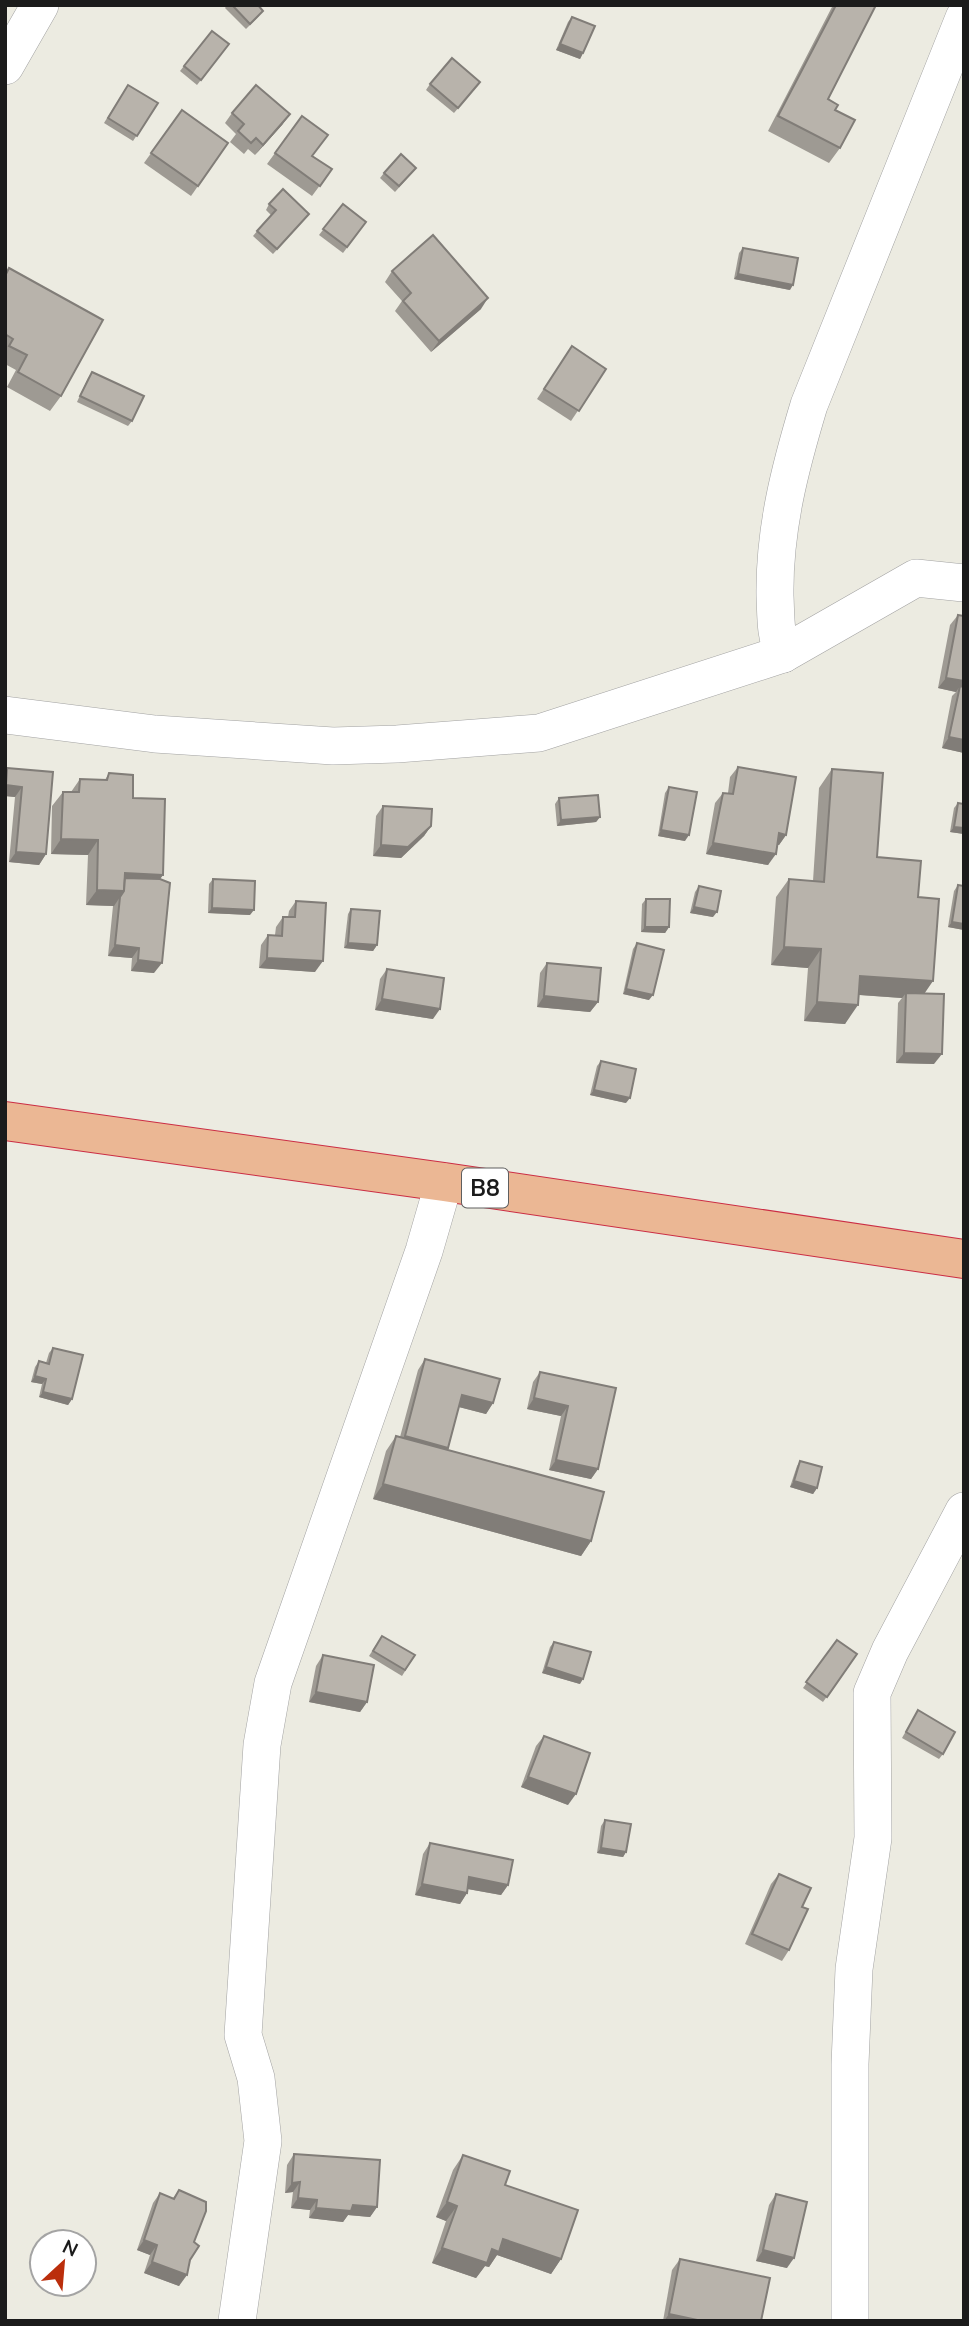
<svg xmlns="http://www.w3.org/2000/svg" width="969" height="2326" font-family="'Nunito Sans',sans-serif">
  <style>
    .lines { fill: none; stroke-linecap: round; stroke-linejoin: round }
    .minor-casing { stroke: #a2a2a2; stroke-width: 38 }
    .trunk-casing { stroke: #cb2d44; stroke-width: 40 }
    .minor { stroke: #fff; stroke-width: 37 }
    .trunk { stroke: #ebb794; stroke-width: 38 }
    .wall { fill: #9e9a93 }
    .shaded-wall { fill: #817d78 }
    .building { fill: #b8b3ab; stroke: #817d78; stroke-width: 2 }
    .labels { text-anchor: middle; stroke-width: 7; stroke-linejoin: round; paint-order: stroke }
    .shield { fill: #fff; stroke: #5f5f5f; stroke-width: 2 }
    .shield-label { font-size: 23px; font-weight: bold; fill: #1b1b1b }
  </style>
  <rect width="100%" height="100%" fill="#ecebe1"/>
  <g class="lines">
    <defs>
      <g id="minor">
        <path d="M5,66L40,5"/>
        <path d="M783,654C775,634 776,617 775,596C774,529 790,468 809,405L964,18"/>
        <path d="M5,715L155,734L333,746L397,744L539,733L783,654L916,578L964,583"/>
        <path d="M237,2321L263,2141L256,2078L243,2035L262,1745L273,1683L424,1251L444,1182"/>
        <path d="M850,2321V2064L854,1969L873,1838L872,1693L890,1651L964,1511"/>
      </g>
      <path id="trunk" d="M5,1121L444,1182L964,1259"/>
    </defs>
    <use href="#minor" class="minor-casing"/>
    <use href="#trunk" class="trunk-casing"/>
    <use href="#minor" class="minor"/>
    <use href="#trunk" class="trunk"/>
  </g>
  <g class="wall">
    <path d="M227,5H258L259,16L246,29L225,8Z"/>
    <path d="M833,5H876L828,99L835,110L840,148L829,163L768,131Z"/>
    <path d="M572,17L583,53L580,59L556,50L568,22Z"/>
    <path d="M212,31L229,44L197,85L180,71Z"/>
    <path d="M480,82L454,113L426,90L430,84Z"/>
    <path d="M128,85L158,103L133,141L104,123Z"/>
    <path d="M182,110L228,143L191,196L144,163Z"/>
    <path d="M232,113L290,114L282,125L255,155L248,149L244,154L230,142L236,134L225,123Z"/>
    <path d="M302,116L313,156L332,169L312,196L267,164Z"/>
    <path d="M384,173H412L395,192L380,178Z"/>
    <path d="M269,204L305,219L273,254L253,236L271,215L266,210Z"/>
    <path d="M343,204L366,222L343,253L319,235Z"/>
    <path d="M743,248L790,290L734,279L739,253Z"/>
    <path d="M9,268L61,396L50,411L7,387L16,370L5,364V274Z"/>
    <path d="M392,271L481,309L431,352L395,311L402,301L385,282Z"/>
    <path d="M572,346L606,369L571,421L537,399Z"/>
    <path d="M92,372L132,421L128,426L77,402L88,378Z"/>
    <path d="M958,615L964,753L942,748L952,696L956,692L938,688L950,625Z"/>
    <path d="M738,767L786,835L779,845H777L768,865L706,854L715,803L723,793H728L730,777Z"/>
    <path d="M7,768L53,772L46,854L39,865L9,862L15,797L5,796V770Z"/>
    <path d="M832,769L877,857L918,897L924,993L934,1064L896,1063L898,1003L902,998L859,995L845,1024L804,1021L808,968L771,965L776,897L789,879L813,881L819,788Z"/>
    <path d="M109,773L133,798L163,875L160,879L154,973L131,971L132,958L108,956L113,906L86,905L88,855L51,854L52,806L63,792H71L80,779L105,780Z"/>
    <path d="M669,787L685,841L658,836L665,793Z"/>
    <path d="M559,798L600,817L596,822L557,826L555,804Z"/>
    <path d="M958,803L964,804V834L950,832L954,808Z"/>
    <path d="M383,806L431,826L424,836L401,858L373,856L376,816Z"/>
    <path d="M213,879L250,915L208,913L209,884Z"/>
    <path d="M958,885L964,886V930L948,927L954,891Z"/>
    <path d="M699,886L713,917L690,913L695,892Z"/>
    <path d="M646,899L669,927L665,933L641,932L642,904Z"/>
    <path d="M296,901L315,972L259,968L261,945L268,935H275L276,927L283,917H288L289,911Z"/>
    <path d="M351,909L377,945L373,951L344,948L348,914Z"/>
    <path d="M637,943L649,1000L623,994L633,949Z"/>
    <path d="M547,963L598,1002L590,1012L537,1007L540,973Z"/>
    <path d="M387,969L433,1019L375,1010L380,979Z"/>
    <path d="M601,1061L626,1103L590,1095L597,1066Z"/>
    <path d="M53,1348L72,1399L68,1405L39,1397L42,1384L31,1382L35,1367L39,1361L46,1363L49,1353Z"/>
    <path d="M425,1359L493,1403L486,1414L459,1407L447,1450L591,1541L581,1556L373,1499L386,1451L396,1436L400,1437L418,1370Z"/>
    <path d="M540,1372L616,1388L598,1469L591,1479L549,1470L561,1416L527,1409L533,1382Z"/>
    <path d="M800,1461L817,1488L813,1494L790,1487L797,1466Z"/>
    <path d="M382,1636L415,1655L402,1676L369,1656Z"/>
    <path d="M837,1640L857,1654L823,1702L803,1688Z"/>
    <path d="M554,1642L580,1684L542,1673L550,1647Z"/>
    <path d="M323,1655L367,1702L360,1712L309,1702L316,1666Z"/>
    <path d="M918,1710L943,1754L939,1759L902,1738Z"/>
    <path d="M544,1736L568,1805L521,1787L536,1746Z"/>
    <path d="M605,1820L626,1852L623,1857L597,1853L601,1826Z"/>
    <path d="M430,1843L508,1885L501,1895L468,1889L467,1893L460,1904L415,1895L423,1854Z"/>
    <path d="M779,1874L802,1907L789,1950L782,1961L745,1944L771,1884Z"/>
    <path d="M294,2154L377,2207L370,2217L348,2215L343,2222L309,2218L310,2210L291,2208L293,2192L285,2193L287,2165Z"/>
    <path d="M463,2155L505,2185L561,2259L551,2274L497,2255L489,2267L485,2266L476,2278L432,2263L446,2221L436,2217L453,2170Z"/>
    <path d="M179,2190L194,2242L190,2260L179,2286L144,2273L150,2255L137,2250L153,2203L160,2193L173,2198Z"/>
    <path d="M776,2194L787,2268L756,2261L769,2205Z"/>
    <path d="M680,2259L761,2321H663L672,2270Z"/>
  </g>
  <g class="shaded-wall">
    <path d="M560,44L583,53L580,59L556,50Z"/>
    <path d="M290,114L282,125L255,155L263,145Z"/>
    <path d="M738,274L793,285L790,290L734,279Z"/>
    <path d="M488,298L481,309L431,352L439,341Z"/>
    <path d="M946,678L964,681V693L960,686L956,692L938,688Z"/>
    <path d="M949,737L964,740V753L942,748Z"/>
    <path d="M6,785L22,787L15,797L5,796Z"/>
    <path d="M600,817L596,822L557,826L561,820Z"/>
    <path d="M431,826L424,836L401,858L373,856L381,845Z"/>
    <path d="M954,827L964,828V834L950,832Z"/>
    <path d="M661,830L689,835L685,841L658,836Z"/>
    <path d="M779,833L786,835L779,845L772,844Z"/>
    <path d="M61,839L98,840L88,855L51,854Z"/>
    <path d="M713,843L776,854L768,865L706,854Z"/>
    <path d="M16,852L46,854L39,865L9,862Z"/>
    <path d="M125,873L163,875L152,889L121,888Z"/>
    <path d="M97,890L124,891L114,906L86,905Z"/>
    <path d="M694,907L717,912L713,917L690,913Z"/>
    <path d="M212,908L254,910L250,915L208,913Z"/>
    <path d="M952,922L964,924V930L948,927Z"/>
    <path d="M645,927H669L665,933L641,932Z"/>
    <path d="M348,943L377,945L373,951L344,948Z"/>
    <path d="M115,945L139,948L132,958L108,956Z"/>
    <path d="M784,947L821,949L808,968L771,965Z"/>
    <path d="M267,958L323,961L315,972L259,968Z"/>
    <path d="M138,960L162,963L154,973L131,971Z"/>
    <path d="M860,976L933,981L920,1000L906,993L902,998L847,994Z"/>
    <path d="M626,989L653,995L649,1000L623,994Z"/>
    <path d="M544,996L598,1002L590,1012L537,1007Z"/>
    <path d="M382,999L440,1009L433,1019L375,1010Z"/>
    <path d="M817,1002L858,1005L845,1024L804,1021Z"/>
    <path d="M904,1053L942,1054L934,1064L896,1063Z"/>
    <path d="M594,1090L630,1098L626,1103L590,1095Z"/>
    <path d="M35,1376L46,1379L42,1384L31,1382Z"/>
    <path d="M43,1392L72,1399L68,1405L39,1397Z"/>
    <path d="M462,1395L493,1403L486,1414L455,1406Z"/>
    <path d="M534,1398L568,1406L561,1416L527,1409Z"/>
    <path d="M405,1436L448,1448L441,1459L398,1447Z"/>
    <path d="M556,1460L598,1469L591,1479L549,1470Z"/>
    <path d="M794,1481L817,1488L813,1494L790,1487Z"/>
    <path d="M383,1484L591,1541L581,1556L373,1499Z"/>
    <path d="M546,1667L583,1679L580,1684L542,1673Z"/>
    <path d="M316,1692L367,1702L360,1712L309,1702Z"/>
    <path d="M528,1777L576,1794L568,1805L521,1787Z"/>
    <path d="M601,1848L626,1852L623,1857L597,1853Z"/>
    <path d="M469,1877L508,1885L501,1895L462,1888Z"/>
    <path d="M422,1884L467,1893L460,1904L415,1895Z"/>
    <path d="M300,2182L293,2192L285,2193L292,2183Z"/>
    <path d="M298,2198L317,2200L310,2210L291,2208Z"/>
    <path d="M447,2202L457,2206L446,2221L436,2217Z"/>
    <path d="M353,2205L377,2207L370,2217L348,2215L343,2222L309,2218L316,2208Z"/>
    <path d="M503,2239L561,2259L551,2274L497,2255L489,2267L485,2266L476,2278L432,2263L442,2248L492,2249Z"/>
    <path d="M144,2240L157,2245L150,2255L137,2250Z"/>
    <path d="M763,2250L794,2258L787,2268L756,2261Z"/>
    <path d="M152,2262L187,2275L179,2286L144,2273Z"/>
    <path d="M669,2314L702,2321H664Z"/>
  </g>
  <g class="building">
    <path d="M232,5H258L263,11L250,24Z"/>
    <path d="M836,5H876L828,99L838,105L835,110L855,120L840,148L778,116Z"/>
    <path d="M572,17L595,26L583,53L560,44Z"/>
    <path d="M212,31L229,44L201,80L184,66Z"/>
    <path d="M452,58L480,82L458,108L430,84Z"/>
    <path d="M128,85L158,103L137,136L108,118Z"/>
    <path d="M256,85L290,114L263,145L256,138L251,143L238,131L244,124L232,113Z"/>
    <path d="M182,110L228,143L198,186L151,153Z"/>
    <path d="M302,116L328,135L312,156L332,169L320,186L275,153Z"/>
    <path d="M401,154L416,168L399,186L384,173Z"/>
    <path d="M283,189L309,214L277,249L257,231L276,210L269,204Z"/>
    <path d="M343,204L366,222L347,247L323,229Z"/>
    <path d="M433,235L488,298L439,341L403,301L411,293L392,271Z"/>
    <path d="M743,248L798,258L793,285L738,274Z"/>
    <path d="M9,268L103,320L61,396L18,372L27,355L9,346L13,339L5,334V276Z"/>
    <path d="M572,346L606,369L579,411L544,389Z"/>
    <path d="M92,372L144,396L132,421L80,396Z"/>
    <path d="M958,615L964,616V681L946,678Z"/>
    <path d="M960,686L964,687V740L949,737Z"/>
    <path d="M738,767L796,777L786,835L779,833L776,854L713,843L723,793L733,794Z"/>
    <path d="M7,768L53,772L46,854L16,852L22,787L6,785Z"/>
    <path d="M832,769L883,773L877,857L921,861L918,897L939,899L933,981L860,976L858,1005L817,1002L821,949L784,947L789,879L824,882Z"/>
    <path d="M109,773L133,775V798L165,799L163,875L125,873L124,891L97,890L98,840L61,839L63,792H79L80,779L107,780Z"/>
    <path d="M669,787L697,792L689,835L661,830Z"/>
    <path d="M598,795L600,817L561,820L559,798Z"/>
    <path d="M958,803L964,804V828L954,827Z"/>
    <path d="M383,806L432,809L431,826L408,847L381,845Z"/>
    <path d="M125,878L160,879L170,883L162,963L138,960L139,948L115,945L120,897L124,891Z"/>
    <path d="M213,879L255,881L254,910L212,908Z"/>
    <path d="M958,885L964,886V924L952,922Z"/>
    <path d="M699,886L721,891L717,912L694,907Z"/>
    <path d="M646,899H670L669,927H645Z"/>
    <path d="M296,901L326,903L323,961L267,958L268,935L282,936L283,917H295Z"/>
    <path d="M351,909L380,911L377,945L348,943Z"/>
    <path d="M637,943L664,950L653,995L626,989Z"/>
    <path d="M547,963L601,968L598,1002L544,996Z"/>
    <path d="M387,969L444,978L440,1009L382,999Z"/>
    <path d="M906,993L944,994L942,1054L904,1053Z"/>
    <path d="M601,1061L636,1069L630,1098L594,1090Z"/>
    <path d="M53,1348L83,1355L72,1399L43,1392L46,1379L35,1376L39,1361L49,1364Z"/>
    <path d="M425,1359L500,1379L493,1403L462,1395L448,1448L405,1436Z"/>
    <path d="M540,1372L616,1388L598,1469L556,1460L568,1406L534,1398Z"/>
    <path d="M396,1436L604,1492L591,1541L383,1484Z"/>
    <path d="M800,1461L822,1467L817,1488L794,1481Z"/>
    <path d="M382,1636L415,1655L405,1670L373,1651Z"/>
    <path d="M837,1640L857,1654L827,1697L806,1682Z"/>
    <path d="M554,1642L591,1652L583,1679L546,1667Z"/>
    <path d="M323,1655L374,1665L367,1702L316,1692Z"/>
    <path d="M918,1710L955,1732L943,1754L906,1732Z"/>
    <path d="M544,1736L590,1753L576,1794L528,1777Z"/>
    <path d="M605,1820L631,1824L626,1852L601,1848Z"/>
    <path d="M430,1843L513,1860L508,1885L469,1877L467,1893L422,1884Z"/>
    <path d="M779,1874L811,1888L802,1907L808,1909L789,1950L752,1934Z"/>
    <path d="M294,2154L380,2160L377,2207L353,2205L351,2211L316,2208L317,2200L298,2198L300,2182L292,2183Z"/>
    <path d="M463,2155L510,2171L505,2185L578,2210L561,2259L503,2239L499,2252L492,2249L487,2263L442,2248L457,2206L447,2202Z"/>
    <path d="M179,2190L206,2202V2211L194,2242L199,2246L190,2260L187,2275L152,2262L157,2245L144,2240L160,2193L174,2199Z"/>
    <path d="M776,2194L807,2202L794,2258L763,2250Z"/>
    <path d="M680,2259L770,2278L761,2321H702L669,2314Z"/>
  </g>
  <g class="labels">
    <rect class="shield" x="462" y="1168.5" width="46" height="39" rx="5"/>
    <g class="shield-label">
      <text x="485" y="1196">B8</text>
    </g>
  </g>
  <rect width="969" height="2326" fill="none" stroke="#1b1b1b" stroke-width="14"/>
  <g transform="translate(63 2263) rotate(26)"><circle r="33" fill="#ffffff" stroke="#a4a4a4" stroke-width="2"/>
  <path d="M0-5L12 26L0 18L-12 26Z" fill="#bb2e0c"/>
  <text y="-10" font-size="19" font-weight="bold" text-anchor="middle" fill="#1b1b1b">N</text>
  </g>
</svg>
